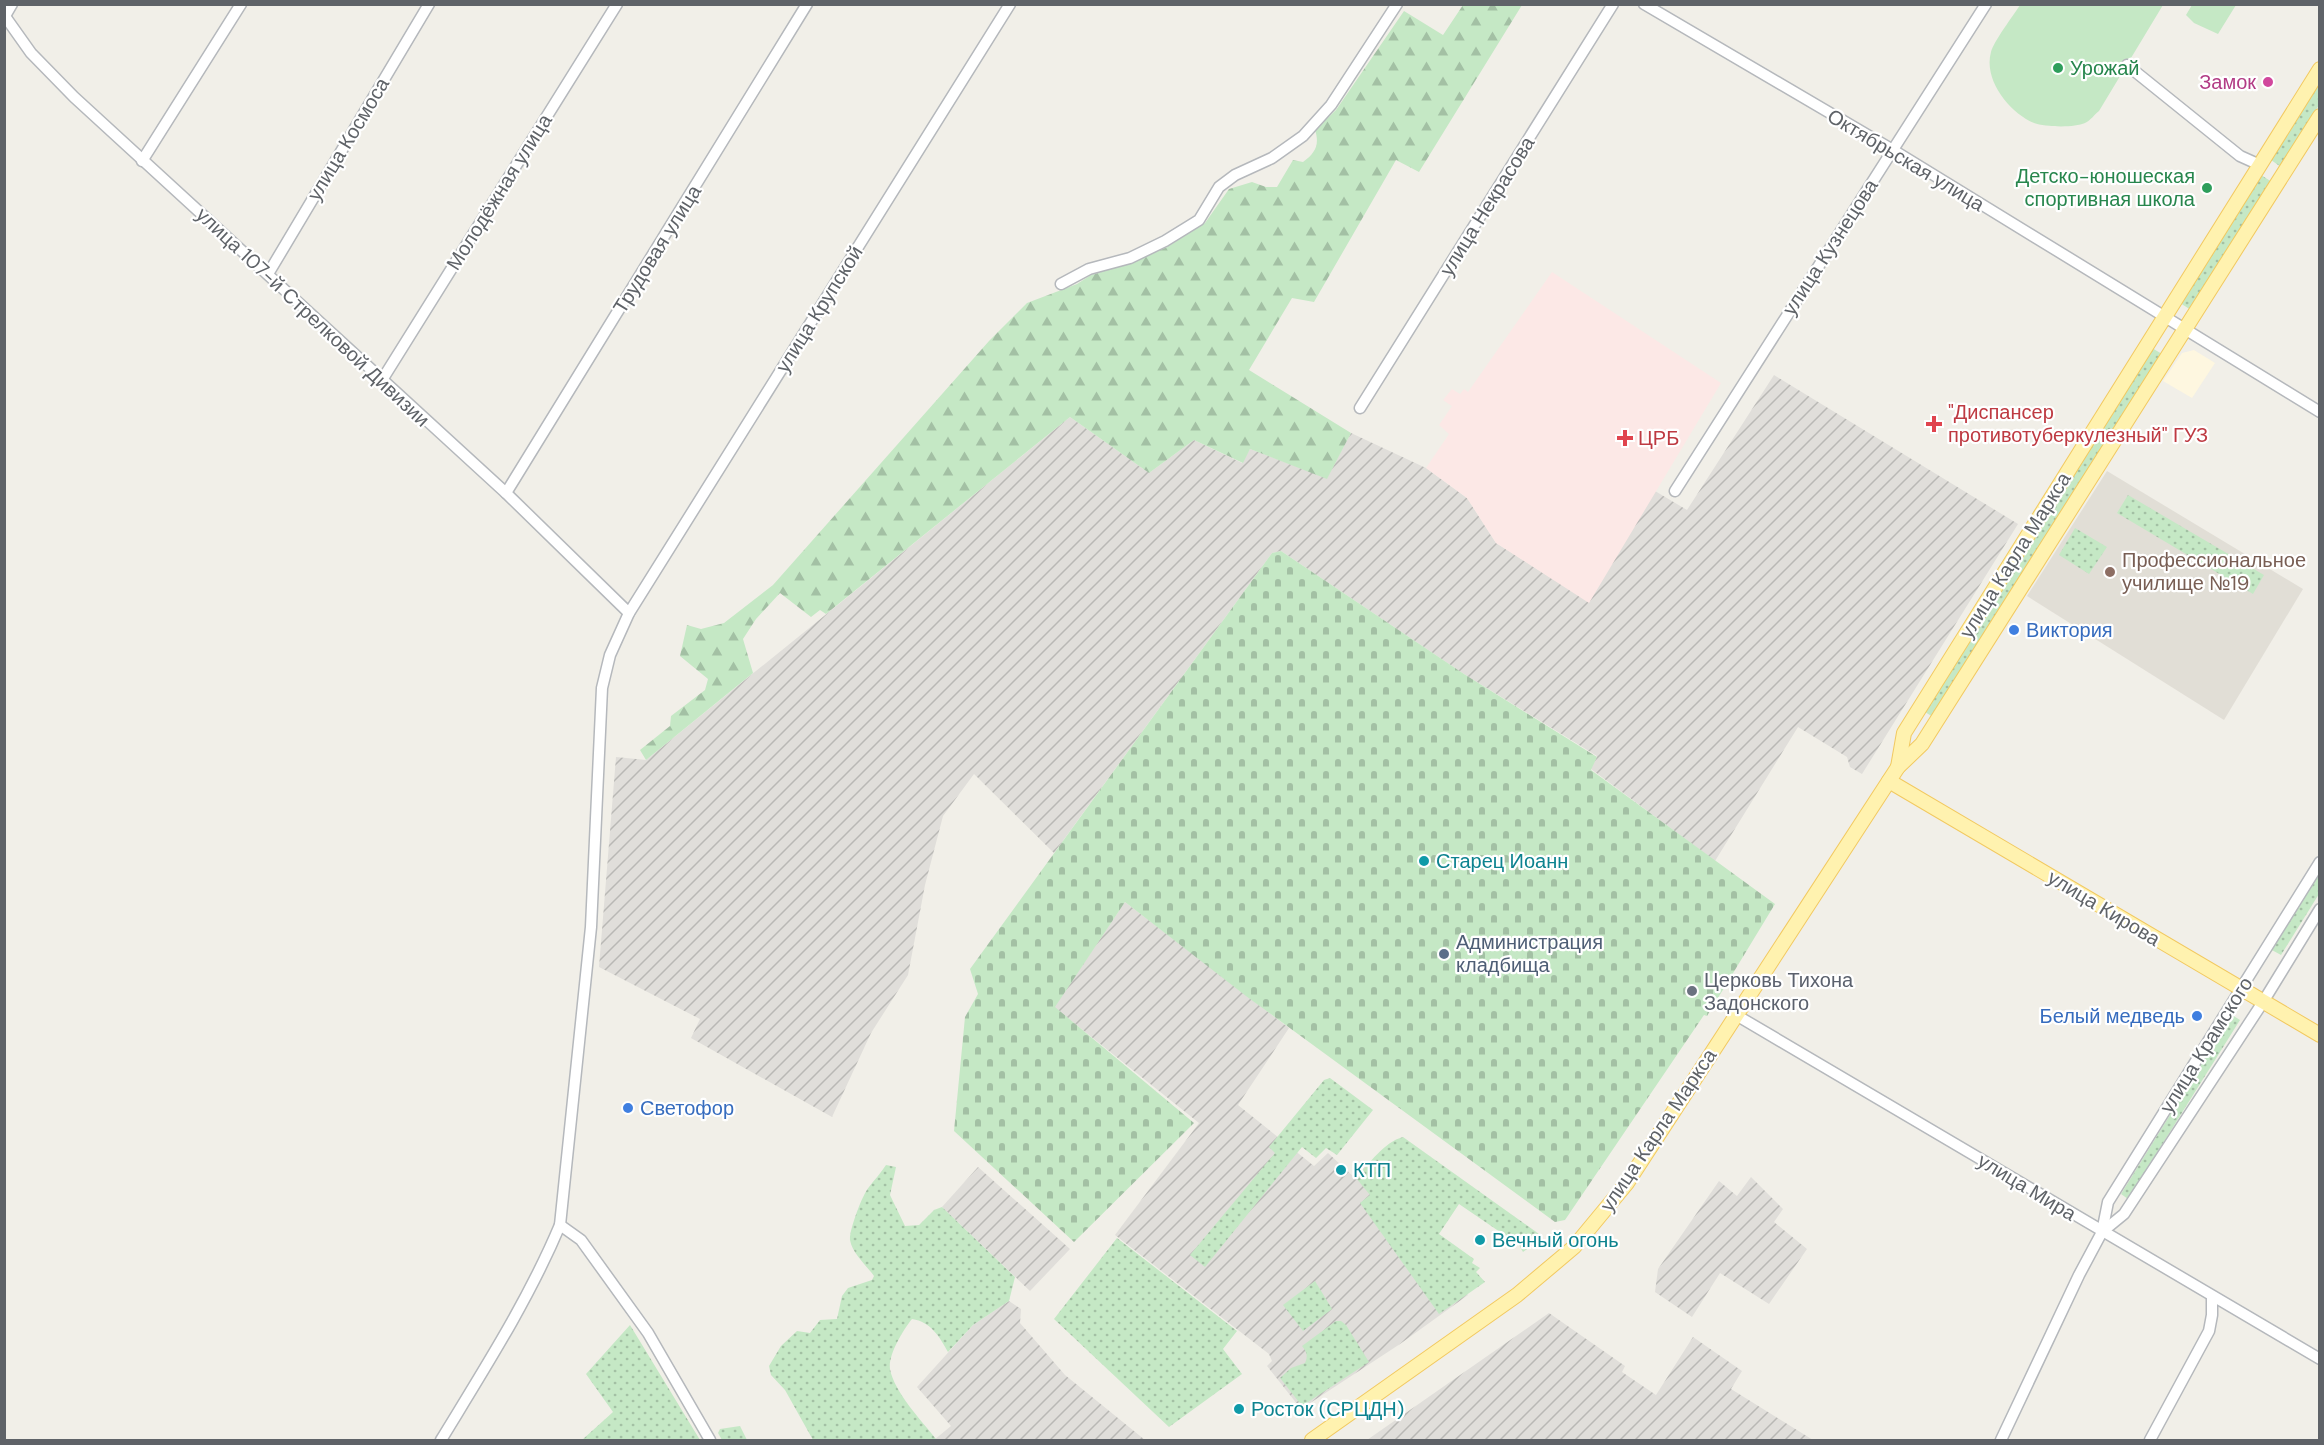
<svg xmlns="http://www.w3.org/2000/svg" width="2324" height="1445" font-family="'DM Sans',sans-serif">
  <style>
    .commercial { fill: #fef7e0 }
    .industrial { fill: url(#industrial-furrows) }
    .education { fill: #e1ded6 }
    .medical { fill: #fce8e6 }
    .grass { fill: url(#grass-dots) }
    .forest { fill: url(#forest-firs) }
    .cemetery { fill: url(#cemetery-stones) }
    .garden { fill: #c5e8c5 }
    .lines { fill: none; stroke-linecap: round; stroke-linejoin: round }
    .minor-casing { stroke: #b5b8bc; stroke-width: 13 }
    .major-casing { stroke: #f2c960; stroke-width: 16 }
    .minor { stroke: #fff; stroke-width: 10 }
    .major { stroke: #fff2af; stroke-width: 14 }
    .leisure-dot { fill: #2e9e5b; stroke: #fff; stroke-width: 2 }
    .hotel-dot { fill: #d1479c; stroke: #fff; stroke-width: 2 }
    .health-dot { fill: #e0444e; stroke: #fff; stroke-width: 2 }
    .education-dot { fill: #8d6e63; stroke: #fff; stroke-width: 2 }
    .shop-dot { fill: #3f7fe0; stroke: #fff; stroke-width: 2 }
    .culture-dot { fill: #0f9aa8; stroke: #fff; stroke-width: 2 }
    .service-dot { fill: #5c6f8a; stroke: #fff; stroke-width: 2 }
    .worship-dot { fill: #6b7280; stroke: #fff; stroke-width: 2 }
    .labels { text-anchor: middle; stroke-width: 4.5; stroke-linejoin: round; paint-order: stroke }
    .leisure-label { font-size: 20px; fill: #27864d; stroke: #fff; text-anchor: start }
    .hotel-label { font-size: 20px; fill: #b23c85; stroke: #fff; text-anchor: end }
    .street-label { font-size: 20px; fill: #5f6368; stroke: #fff }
    .health-label { font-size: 20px; fill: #be3a42; stroke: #fff; text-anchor: start }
    .education-label { font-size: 20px; fill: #785e54; stroke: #fff; text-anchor: start }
    .shop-label { font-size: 20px; fill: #366cbe; stroke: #fff; text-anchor: start }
    .culture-label { font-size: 20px; fill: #0d838f; stroke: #fff; text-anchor: start }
    .service-label { font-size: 20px; fill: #4e5e75; stroke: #fff; text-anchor: start }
    .worship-label { font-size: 20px; fill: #5b616d; stroke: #fff; text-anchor: start }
  </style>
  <defs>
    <pattern id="industrial-furrows" width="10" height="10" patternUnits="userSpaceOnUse" patternTransform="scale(1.5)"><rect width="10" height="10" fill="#e0deda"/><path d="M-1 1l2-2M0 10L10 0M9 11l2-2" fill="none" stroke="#b9b8b5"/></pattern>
    <pattern id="grass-dots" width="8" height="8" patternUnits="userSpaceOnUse" patternTransform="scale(1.5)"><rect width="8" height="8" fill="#c5e8c5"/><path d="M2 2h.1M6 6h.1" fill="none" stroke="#a3c0a4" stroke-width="1.8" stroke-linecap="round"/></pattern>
    <pattern id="forest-firs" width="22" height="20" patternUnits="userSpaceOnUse" patternTransform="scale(1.5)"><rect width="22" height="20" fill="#c5e8c5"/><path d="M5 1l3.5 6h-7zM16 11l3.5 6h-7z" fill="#a3c0a4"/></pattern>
    <pattern id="cemetery-stones" width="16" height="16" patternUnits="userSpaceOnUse" patternTransform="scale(1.5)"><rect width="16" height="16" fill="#c5e8c5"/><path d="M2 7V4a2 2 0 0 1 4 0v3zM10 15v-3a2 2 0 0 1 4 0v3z" fill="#a3c0a4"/></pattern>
  </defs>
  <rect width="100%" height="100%" fill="#f1efe8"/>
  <path class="commercial" d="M2194,350L2215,363L2192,398L2163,381L2182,353Z"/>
  <g class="industrial">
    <path d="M1774,375L2018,524L1862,774L1850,767L1847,757L1798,727L1715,861L1591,769L1597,756L1464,674L1281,551L1272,553L1054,853L974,774L943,816L925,885L908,975L871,1033L832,1117L691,1038L700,1019L599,967L616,757L646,760L1070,417L1149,473L1194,440L1242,463L1250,449L1327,478L1351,433L1426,468L1467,498L1496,543L1589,602L1655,491L1687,510Z"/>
    <path d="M1125,902L1289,1028L1238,1105L1314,1166L1328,1153L1354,1177L1369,1162L1468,1295L1400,1344L1301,1409L1267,1366L1272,1361L1269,1354L1115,1235L1199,1123L1054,1007Z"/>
    <path d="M978,1167L1070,1249L1030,1291L942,1207Z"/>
    <path d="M1751,1177L1783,1209L1774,1222L1807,1249L1769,1304L1720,1273L1692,1317L1655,1292L1658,1269L1719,1181L1737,1196Z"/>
    <path d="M1009,1301L1021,1309L1020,1323L1065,1375L1145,1440H934L951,1426L917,1387L973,1325Z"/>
    <path d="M1549,1313L1625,1366L1622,1372L1656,1395L1693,1337L1742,1371L1731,1389L1813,1440H1367Z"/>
  </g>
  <path class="education" d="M2107,471L2303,589L2224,720L2027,596Z"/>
  <path class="medical" d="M1552,272L1721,383L1589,603L1496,543L1467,498L1426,468L1449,434L1439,425L1452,406L1443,400L1452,389L1460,394L1464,389L1468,392Z"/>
  <g class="grass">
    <path d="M2319,82V105L2281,167L2271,160Z"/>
    <path d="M2261,175L2272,182L2191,310L2180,303Z"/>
    <path d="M2152,348L2162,354L1933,717L1925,712Z"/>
    <path d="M2128,495L2264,575L2253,594L2117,513Z"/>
    <path d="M2075,528L2107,547L2089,574L2059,555Z"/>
    <path d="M2319,870V894L2281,955L2270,949Z"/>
    <path d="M2232,1015L2240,1020L2128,1199L2121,1194Z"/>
    <path d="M1330,1078L1373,1110L1337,1155L1326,1148L1316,1158L1302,1147L1205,1267L1190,1255L1275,1153L1269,1147L1324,1080Z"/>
    <path d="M1403,1137L1539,1234V1240L1523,1252L1519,1245L1459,1204L1439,1234L1474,1259L1472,1263L1480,1268L1476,1272L1485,1282L1439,1314L1360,1203L1370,1195L1356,1178C1369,1164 1384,1142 1403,1137Z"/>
    <path d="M886,1165L896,1167L890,1195L905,1226L919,1225L934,1210L942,1207L1015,1277L1009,1301L973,1325L948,1352C939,1336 931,1322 912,1319C903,1330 888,1355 890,1369C894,1392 922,1421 936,1439L934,1440H813L785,1390L771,1375L769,1366L781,1346L797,1331L810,1333L820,1320L837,1319L842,1296L848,1288L872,1280L874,1276C867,1266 852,1253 850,1240C849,1231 862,1195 869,1187C874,1180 881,1173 886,1165Z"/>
    <path d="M1117,1238L1237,1331L1223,1349L1242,1374L1169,1427L1054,1319Z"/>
    <path d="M1315,1281L1332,1309L1303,1331L1283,1305Z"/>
    <path d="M1336,1321H1341L1346,1325L1369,1362L1302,1406L1280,1378L1291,1368L1305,1363C1308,1356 1307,1352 1302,1346Z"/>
    <path d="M630,1325L700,1440H582L613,1412L586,1374Z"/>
    <path d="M740,1426L747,1440H722L718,1433L720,1429Z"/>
  </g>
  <path class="forest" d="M1463,5H1522L1419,172L1396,160L1314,302L1292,298L1249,370L1351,433L1327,479L1250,449L1243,463L1194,440L1149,473L1070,417L826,614L820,610L811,617L780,593L756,619L743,639L753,673L646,760L640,750L670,726L671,716L705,690L708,679L680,656L687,625L701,629L724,623L773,585L989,341L1027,303L1077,284L1091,275L1131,263L1167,247L1205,223L1229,189L1252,182L1266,187H1277L1293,160L1303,162C1315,153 1320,145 1315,130L1336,110L1404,11L1443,35Z"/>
  <path class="cemetery" d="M1281,551L1464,674L1597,757L1591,770L1775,904L1707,1016L1704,1015L1565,1220L1555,1222L1246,996L1125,902L1055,1007L1194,1123L1074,1242L954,1131L965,1017L978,994L970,969L1272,553Z"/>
  <g class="garden">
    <path d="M2020,5H2163L2099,111C2095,114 2090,121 2085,123C2074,128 2045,127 2034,123C2010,113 1983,80 1991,52C1994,41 2013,16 2020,5Z"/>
    <path d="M2192,5V4L2236,5L2218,34L2194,23L2186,15Z"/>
  </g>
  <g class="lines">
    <defs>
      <g id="minor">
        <path d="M1644,4L1893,150L2320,412"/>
        <path d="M4,15L31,53L74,97L506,493L629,613"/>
        <path d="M5,16L12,4"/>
        <path d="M2127,65L2240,156L2260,165"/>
        <path d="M142,161L241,4"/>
        <path d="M268,274L429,4"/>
        <path d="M1061,284L1089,269L1130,258L1165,241L1199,220L1219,187L1235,175L1272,158L1303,136L1331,105L1397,4"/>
        <path d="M382,380L617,4"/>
        <path d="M1360,408L1613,4"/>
        <path d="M1675,491L1986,4"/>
        <path d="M506,493L807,4"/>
        <path d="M1736,1015L2320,1359"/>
        <path d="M560,1225L581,1240L648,1333L710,1440"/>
        <path d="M2102,1232L2124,1214L2263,1002L2320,909"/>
        <path d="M441,1440C483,1371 528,1301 560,1225L591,927L602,688L610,655L629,613L1010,4"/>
        <path d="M2001,1440L2079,1275L2102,1232L2108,1202L2320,862"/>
        <path d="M2150,1440L2209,1331L2212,1315V1297"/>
      </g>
      <g id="major">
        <path d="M1898,767L1904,733L2320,69"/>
        <path d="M1889,781L2320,1035"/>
        <path d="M1312,1440L1517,1295L1574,1247L1627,1183L1898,767L1922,744L2320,116"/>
      </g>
    </defs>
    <use href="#minor" class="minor-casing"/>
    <use href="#major" class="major-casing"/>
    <use href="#minor" class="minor"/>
    <use href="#major" class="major"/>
  </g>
  <g class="leisure-dot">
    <circle cx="2058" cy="68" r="6"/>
    <circle cx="2207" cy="188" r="6"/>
  </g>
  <circle class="hotel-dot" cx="2268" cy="82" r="6"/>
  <g class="health-dot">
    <path d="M1931 415h6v6h6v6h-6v6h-6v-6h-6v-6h6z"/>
    <path d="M1622 429h6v6h6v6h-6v6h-6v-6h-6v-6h6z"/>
  </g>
  <circle class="education-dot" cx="2110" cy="572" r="6"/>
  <g class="shop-dot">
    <circle cx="2014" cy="630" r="6"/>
    <circle cx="2197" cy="1016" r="6"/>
    <circle cx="628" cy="1108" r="6"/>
  </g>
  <g class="culture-dot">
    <circle cx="1424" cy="861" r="6"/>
    <circle cx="1341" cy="1170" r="6"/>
    <circle cx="1480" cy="1240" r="6"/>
    <circle cx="1239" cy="1409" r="6"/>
  </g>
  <circle class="service-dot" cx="1444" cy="954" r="6"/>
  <circle class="worship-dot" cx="1692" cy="991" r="6"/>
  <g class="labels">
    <g class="leisure-label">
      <text x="2070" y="75">Урожай</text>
      <text x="2195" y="183" text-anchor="end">Детско-юношеская<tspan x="2195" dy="23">спортивная школа</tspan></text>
    </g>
    <g class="hotel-label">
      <text x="2256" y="89">Замок</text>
    </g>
    <g class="street-label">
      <text transform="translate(348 139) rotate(-59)" y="7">улица Космоса</text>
      <text transform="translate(1906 160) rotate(31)" y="7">Октябрьская улица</text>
      <text transform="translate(499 192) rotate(-58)" y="7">Молодёжная улица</text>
      <text transform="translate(1487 206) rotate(-58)" y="7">улица Некрасова</text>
      <text transform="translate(1830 247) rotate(-57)" y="7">улица Кузнецова</text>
      <text transform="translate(657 249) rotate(-58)" y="7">Трудовая улица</text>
      <text transform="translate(819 309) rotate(-58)" y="7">улица Крупской</text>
      <text transform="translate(313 317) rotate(43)" y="7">улица 107-й Стрелковой Дивизии</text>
      <text transform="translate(2015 555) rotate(-58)" y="7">улица Карла Маркса</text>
      <text transform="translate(2104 908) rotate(31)" y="7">улица Кирова</text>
      <text transform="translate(2206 1045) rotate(-58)" y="7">улица Крамского</text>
      <text transform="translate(1658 1130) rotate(-56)" y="7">улица Карла Маркса</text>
      <text transform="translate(2027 1187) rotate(31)" y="7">улица Мира</text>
    </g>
    <g class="health-label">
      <text x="1948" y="419">"Диспансер<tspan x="1948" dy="23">противотуберкулезный" ГУЗ</tspan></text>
      <text x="1638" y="445">ЦРБ</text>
    </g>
    <g class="education-label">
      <text x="2122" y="567">Профессиональное<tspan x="2122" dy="23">училище №19</tspan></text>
    </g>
    <g class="shop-label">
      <text x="2026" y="637">Виктория</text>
      <text x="2185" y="1023" text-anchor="end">Белый медведь</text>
      <text x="640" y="1115">Светофор</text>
    </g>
    <g class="culture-label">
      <text x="1436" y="868">Старец Иоанн</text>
      <text x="1353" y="1177">КТП</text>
      <text x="1492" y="1247">Вечный огонь</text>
      <text x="1251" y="1416">Росток (СРЦДН)</text>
    </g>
    <g class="service-label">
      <text x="1456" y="949">Администрация<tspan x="1456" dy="23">кладбища</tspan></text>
    </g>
    <g class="worship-label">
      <text x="1704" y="987">Церковь Тихона<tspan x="1704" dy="23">Задонского</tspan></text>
    </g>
  </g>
  <rect width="2324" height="1445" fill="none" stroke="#5f6368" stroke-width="12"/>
</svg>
